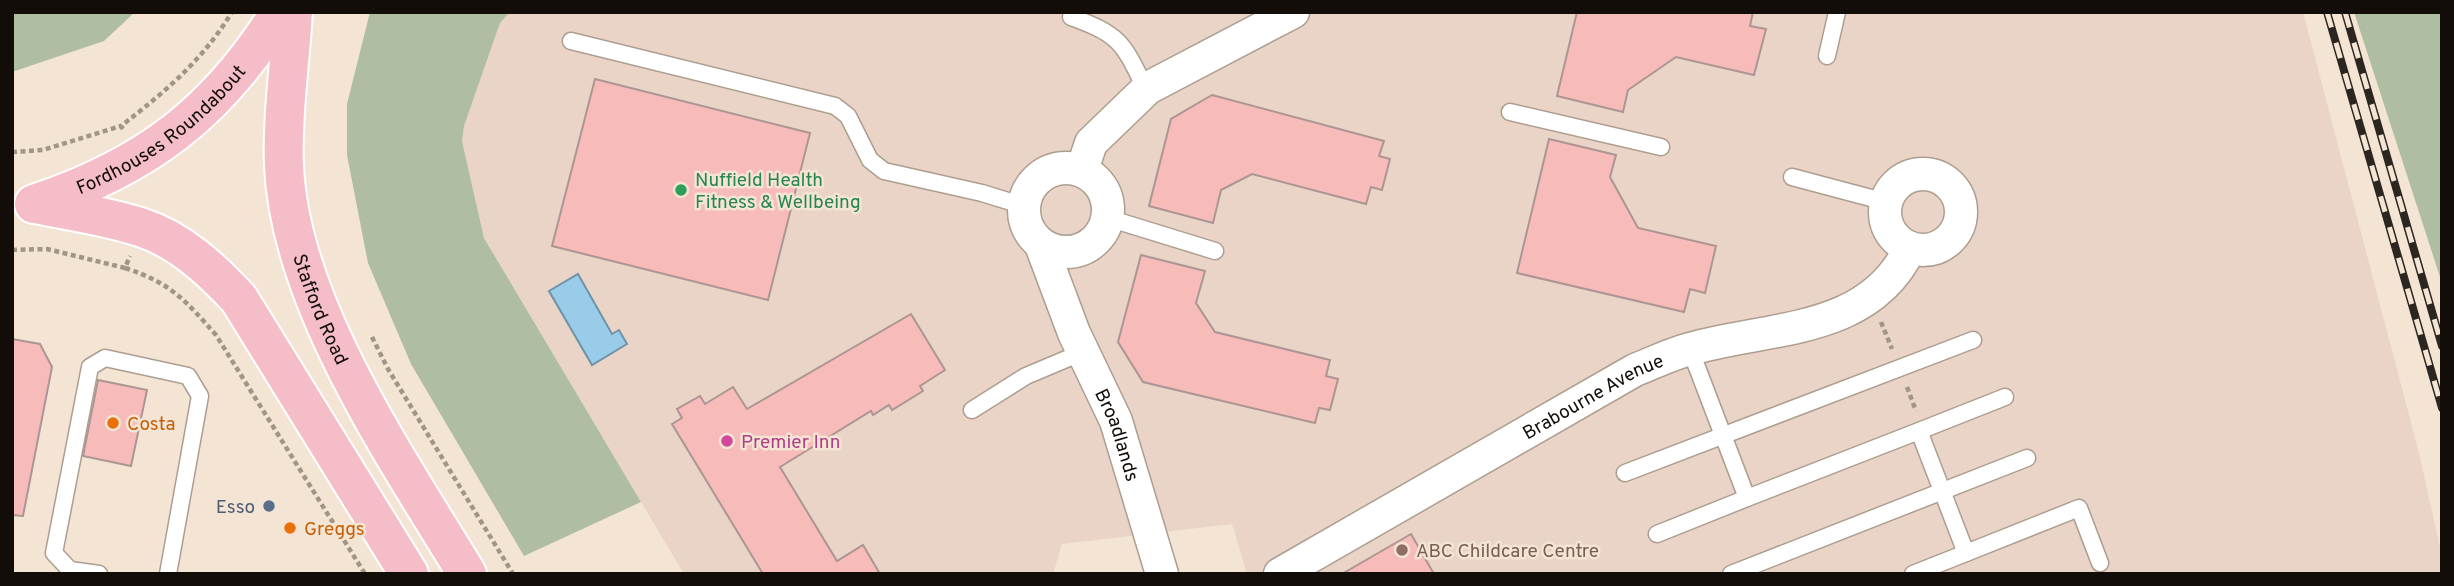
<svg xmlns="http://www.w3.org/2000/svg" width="2454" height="586" font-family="Overpass,sans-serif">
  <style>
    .commercial { fill: #ead4c7 }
    .green { fill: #afbea2 }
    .water { fill: #98cce9; stroke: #7093a6; stroke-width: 2 }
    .building { fill: #f7bcba; stroke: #ac9593; stroke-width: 2 }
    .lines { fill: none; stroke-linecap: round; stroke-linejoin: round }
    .lane-casing { stroke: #ad9e8f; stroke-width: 19 }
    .street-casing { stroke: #ad9e8f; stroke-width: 35 }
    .highway-casing { stroke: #fff; stroke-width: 42 }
    .path { stroke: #a19588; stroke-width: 4.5; stroke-dasharray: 5 3.5; stroke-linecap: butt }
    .lane { stroke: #fff; stroke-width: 16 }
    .street { stroke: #fff; stroke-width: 32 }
    .highway { stroke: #f5bdc8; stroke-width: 38 }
    .rail-casing { stroke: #2c2620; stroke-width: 8 }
    .rail { stroke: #f4e4d3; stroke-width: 5; stroke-dasharray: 16; stroke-linecap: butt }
    .leisure-dot { fill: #2e9e5b; stroke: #f4e4d3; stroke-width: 2.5 }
    .food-dot { fill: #e8710a; stroke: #f4e4d3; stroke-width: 2.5 }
    .hotel-dot { fill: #d1479c; stroke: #f4e4d3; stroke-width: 2.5 }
    .service-dot { fill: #5c6f8a; stroke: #f4e4d3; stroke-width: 2.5 }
    .education-dot { fill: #8d6e63; stroke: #f4e4d3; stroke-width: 2.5 }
    .labels { text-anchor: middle; stroke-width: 5; stroke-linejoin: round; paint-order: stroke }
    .street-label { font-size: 19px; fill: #120d08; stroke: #f4e4d3 }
    .leisure-label { font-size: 19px; fill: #27864d; stroke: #f4e4d3; text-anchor: start }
    .food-label { font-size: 19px; fill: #c56008; stroke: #f4e4d3; text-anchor: start }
    .hotel-label { font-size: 19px; fill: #b23c85; stroke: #f4e4d3; text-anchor: start }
    .service-label { font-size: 19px; fill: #4e5e75; stroke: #f4e4d3; text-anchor: end }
    .education-label { font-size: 19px; fill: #785e54; stroke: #f4e4d3; text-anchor: start }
  </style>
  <rect width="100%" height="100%" fill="#f4e4d3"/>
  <path class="commercial" d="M510,12H2303L2419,453L2442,556V574H1247L1232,524L1062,544L1053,574H684L484,238L462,141L464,126L500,23Z"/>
  <g class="green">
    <path d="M12,12H135L104,41L12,72Z"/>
    <path d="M370,12H510L500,23L464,126L462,141L484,238L641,502L524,556L411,364L368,263L347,155V104Z"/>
    <path d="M2354,12H2442V283Z"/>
  </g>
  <path class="water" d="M578,274L612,334L619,330L627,344L592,365L549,291Z"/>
  <g class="building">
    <path d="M1577,12H1753L1750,26L1766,29L1754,75L1676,57L1628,90L1623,112L1557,96Z"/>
    <path d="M595,79L810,133L768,300L552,246Z"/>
    <path d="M1212,95L1384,141L1379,156L1390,159L1382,190L1371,187L1366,204L1252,174L1221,190L1213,223L1149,206L1171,119Z"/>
    <path d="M1549,139L1616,155L1610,177L1638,228L1716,246L1705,293L1690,289L1684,312L1517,273Z"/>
    <path d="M1141,255L1205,271L1196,303L1215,332L1330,360L1326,376L1338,379L1330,410L1319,408L1315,423L1143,382L1118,342Z"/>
    <path d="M911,314L945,370L920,386L923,391L892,410L889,405L873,415L871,411L780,467L837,561L863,545L880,574H763L672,424L682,418L677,409L700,396L705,404L733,387L747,409Z"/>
    <path d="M12,339L40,344L52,367L23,516L12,515Z"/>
    <path d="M98,380L147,390L131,466L83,456Z"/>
    <path d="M1411,534L1434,574H1342Z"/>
  </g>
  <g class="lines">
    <defs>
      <g id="lane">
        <path d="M1071,17C1121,35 1123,43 1146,90"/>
        <path d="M571,41L835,106L848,116L870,160L884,171L982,193L1024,206"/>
        <path d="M1827,56L1837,12"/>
        <path d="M1510,112L1661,147"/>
        <path d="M1792,177L1886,202"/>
        <path d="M1108,218L1215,251"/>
        <path d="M1690,349L1747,498L1919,431L1966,553L2079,508L2100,563"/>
        <path d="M972,410L1026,376L1083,352"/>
        <path d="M1919,431L2005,397"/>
        <path d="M1625,473L1973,340"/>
        <path d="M1657,534L1747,498"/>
        <path d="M99,574L70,570L54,553L90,367L105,358L188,376L200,396L168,574"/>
        <path d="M1731,574L2027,458"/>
        <path d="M1913,574L1966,553"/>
      </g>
      <g id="street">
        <circle cx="1066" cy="210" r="42"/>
        <path d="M1082,170L1091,143L1148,88L1293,12"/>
        <circle cx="1923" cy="212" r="38"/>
        <path id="s1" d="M1041,245L1074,333L1116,421L1162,574"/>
        <path id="s2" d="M1280,574L1635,370C1653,363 1671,354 1690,349C1769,326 1869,335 1910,248"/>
      </g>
      <g id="highway">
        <path id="s3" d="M293,12C290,63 282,116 284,166C290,304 397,458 467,574"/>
        <path id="s4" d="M34,204C146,167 217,113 280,12"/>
        <path d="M35,204C69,211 106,216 140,227C179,239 212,270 239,299L409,574"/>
      </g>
    </defs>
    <use href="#lane" class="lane-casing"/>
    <use href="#street" class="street-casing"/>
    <use href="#highway" class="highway-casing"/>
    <g class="path">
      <path d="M123,129L121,126C166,91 202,61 232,12"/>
      <path d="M12,152L43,150L121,126"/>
      <path d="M12,250L47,249L125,268L130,256"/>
      <path d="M125,268C171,283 185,300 216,335L365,574"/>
      <path d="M1881,322L1892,349"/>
      <path d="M372,337L388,369L513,574"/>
      <path d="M1907,387L1916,411"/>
    </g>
    <use href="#lane" class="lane"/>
    <use href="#street" class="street"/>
    <use href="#highway" class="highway"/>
    <defs>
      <g id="rail">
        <path d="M2327,12L2442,408"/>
        <path d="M2345,12L2442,346"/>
      </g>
    </defs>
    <use href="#rail" class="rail-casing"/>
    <use href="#rail" class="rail"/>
  </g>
  <circle class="leisure-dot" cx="681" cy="190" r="7"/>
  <g class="food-dot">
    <circle cx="113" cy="423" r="7"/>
    <circle cx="290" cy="528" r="7"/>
  </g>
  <circle class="hotel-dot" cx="727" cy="441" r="7"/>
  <circle class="service-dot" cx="269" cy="506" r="7"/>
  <circle class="education-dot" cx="1402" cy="550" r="7"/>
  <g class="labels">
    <g class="street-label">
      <text dy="7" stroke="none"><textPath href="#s4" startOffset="149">Fordhouses Roundabout</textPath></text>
      <text dy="7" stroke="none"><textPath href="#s3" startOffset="303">Stafford Road</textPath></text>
      <text dy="7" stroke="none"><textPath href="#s2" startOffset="360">Brabourne Avenue</textPath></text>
      <text dy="7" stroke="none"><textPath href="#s1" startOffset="205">Broadlands</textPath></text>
    </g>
    <g class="leisure-label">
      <text x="695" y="186">Nuffield Health<tspan x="695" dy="22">Fitness &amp; Wellbeing</tspan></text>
    </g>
    <g class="food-label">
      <text x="127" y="430">Costa</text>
      <text x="304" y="535">Greggs</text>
    </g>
    <g class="hotel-label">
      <text x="741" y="448">Premier Inn</text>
    </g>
    <g class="service-label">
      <text x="255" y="513">Esso</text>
    </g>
    <g class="education-label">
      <text x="1416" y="557">ABC Childcare Centre</text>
    </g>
  </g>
  <rect width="2454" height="586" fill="none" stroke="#120d08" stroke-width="28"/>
</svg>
